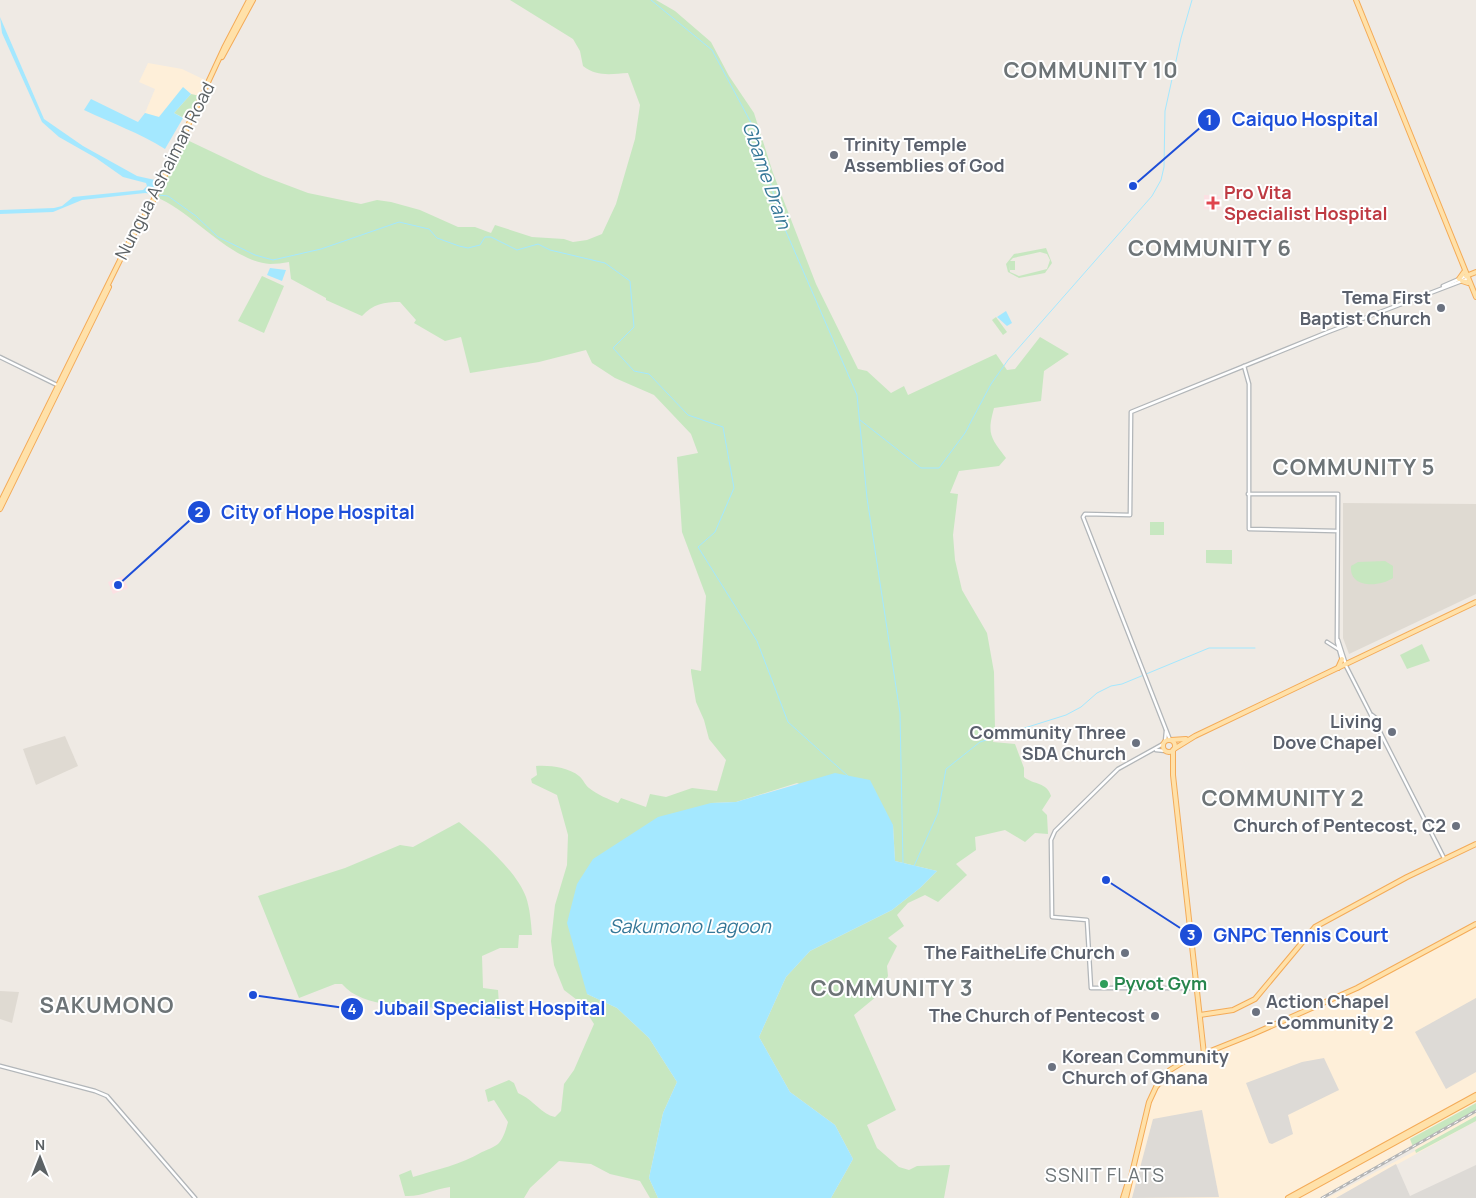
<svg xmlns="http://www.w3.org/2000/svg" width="1476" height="1198" font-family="Manrope,sans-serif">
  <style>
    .commercial { fill: #feefd9 }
    .industrial { fill: #dddad6 }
    .education { fill: #dfdad2 }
    .medical { fill: #fce0e3 }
    .green { fill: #c7e7c0; fill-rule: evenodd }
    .water { fill: #a4e8ff }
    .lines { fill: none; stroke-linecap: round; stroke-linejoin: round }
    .stream { stroke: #a4e8ff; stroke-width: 1 }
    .minor-casing { stroke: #b2b6b9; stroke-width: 5 }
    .major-casing { stroke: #f4ab58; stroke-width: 6 }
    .minor { stroke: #fff; stroke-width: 2.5 }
    .major { stroke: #ffe1a9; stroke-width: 4 }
    .rail-casing { stroke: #b3b4b5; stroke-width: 3 }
    .rail { stroke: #fff; stroke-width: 1; stroke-dasharray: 4; stroke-linecap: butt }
    .worship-dot { fill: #6b7280; stroke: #fff; stroke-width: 2 }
    .health-dot { fill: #e0444e; stroke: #fff; stroke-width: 2 }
    .leisure-dot { fill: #2e9e5b; stroke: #fff; stroke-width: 2 }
    .labels { text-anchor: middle; stroke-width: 4; stroke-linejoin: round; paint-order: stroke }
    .worship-label { font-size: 18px; font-weight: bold; fill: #5b616d; stroke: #fff; text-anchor: end }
    .street-label { font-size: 18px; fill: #5c6265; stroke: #fff }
    .health-label { font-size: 18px; font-weight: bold; fill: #be3a42; stroke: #fff; text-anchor: start }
    .leisure-label { font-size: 18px; font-weight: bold; fill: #27864d; stroke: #fff; text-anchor: start }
    .water-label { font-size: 19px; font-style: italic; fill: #367898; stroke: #fff }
    .neighbourhood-label { font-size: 19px; letter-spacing: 1px; fill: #6d7477; stroke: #fff }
    .district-label { font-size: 22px; font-weight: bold; letter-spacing: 1px; fill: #6d7477; stroke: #fff }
    .leader { fill: none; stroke: #1d4ed8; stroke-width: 2 }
    .callout-dot { fill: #1d4ed8; stroke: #fff; stroke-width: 2 }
    .mark-label { font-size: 15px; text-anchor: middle; font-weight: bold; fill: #fff }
    .callout-label { font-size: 19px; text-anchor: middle; font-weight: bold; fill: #1d4ed8; stroke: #fff; stroke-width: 4; stroke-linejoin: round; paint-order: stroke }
  </style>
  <rect width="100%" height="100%" fill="#efeae4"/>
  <g class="commercial">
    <path d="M148,63L182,69L207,81L200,96L191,94L183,88L159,117L145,113L155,89L139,82Z"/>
    <path d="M1476,924V1121L1336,1198H1327L1415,1151L1414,1147L1321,1198H1123L1150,1102L1158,1082L1171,1069L1345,993Z"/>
  </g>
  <g class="industrial">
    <path d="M1476,998V1072L1446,1089L1415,1032Z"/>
    <path d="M1324,1058L1339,1090L1288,1115L1293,1134L1272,1144L1269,1143L1246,1083L1302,1062Z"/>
    <path d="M1202,1110L1219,1197L1132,1198L1153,1119Z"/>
    <path d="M1396,1164L1410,1196L1476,1165V1198H1336Z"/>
  </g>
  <g class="education">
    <path d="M1343,503L1476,504V594L1349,654L1343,638Z"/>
    <path d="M65,736L78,766L36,785L23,749Z"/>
    <path d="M0,991L19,992L12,1023L0,1019Z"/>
  </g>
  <g class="medical">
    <path d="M1204,195L1221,196V210L1204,209Z"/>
    <path d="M123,576L128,588L113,594L108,582Z"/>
  </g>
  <g class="green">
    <path d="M510,0H656L675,11L711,42L729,76L754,113L773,173L816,284L858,369L867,371L891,393L904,386L908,395L996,354L1007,370L1015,369L1040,337L1069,354L1044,371L1041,401L994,408C987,434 990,437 1006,458L999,466L959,471L950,493L958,494L953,535L955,560L962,590L987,633L994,672L995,730L993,742L1015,744L1024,768V777C1034,785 1047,782 1051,796L1042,810L1047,815L1048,834L1035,833L1025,842L1005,830L975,837L976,850L956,864L967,875L938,902L925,895L908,903L897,915L904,926L888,938L897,946L887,966L888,976L877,996L854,1015L896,1110L867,1125L877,1148L899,1167L909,1170L917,1166L950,1165L944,1198H831L853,1159L835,1125L790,1092L759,1037L786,977L810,951L892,910L920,888L937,871L895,861L893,825L797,783L736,802L711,803L587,994L617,1008L649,1038L677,1082L663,1113L649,1178L658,1198H650L640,1181L610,1174L591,1164L559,1161L530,1188L524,1198H450V1187C434,1189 421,1197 405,1196L399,1175L411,1170L413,1177C438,1169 460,1165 482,1152C487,1150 495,1147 499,1143C504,1137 506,1129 508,1122L494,1100L488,1102L485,1090L509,1080L514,1083L518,1093C534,1100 541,1114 555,1117L561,1111L564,1084L574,1070L594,1024L581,1003L564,990L554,965L551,941L555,905L567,865L568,835L557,795L532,783L531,779L537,775L536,766C549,765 568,767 579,776C583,779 585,785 589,788C598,795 608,799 618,803L621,798L646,807L650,794L666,797L692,788L717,791L726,760L709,739L704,720L696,702L691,672V669L701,671L706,596L682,532L677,457L698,453L691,434L654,395L615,378L592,363L586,350L539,362L470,373L461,337L445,341L414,323L416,320L400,302C384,302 373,304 362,316L326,300V298L291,279L289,262C283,263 276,264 270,264C230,261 193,212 156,197L185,139L263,176L308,193L361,204L377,200L391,202L420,210L458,227H475L491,233L495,225L532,237L564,239L573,242L587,240L602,234L616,204L635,139L640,105L628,73C611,74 597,77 583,66L580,51L573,39Z"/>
    <path d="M191,94L200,96L190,121L174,113Z"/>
    <path d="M1046,248L1052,263L1045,273L1019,278L1008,272L1006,264L1014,254ZM1040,252L1047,254L1050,260L1047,269L1019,276L1010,272L1009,262L1010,270H1015V261H1010L1013,258Z"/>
    <path d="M262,276L284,286L264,333L238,321Z"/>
    <path d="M996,317L1007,332L1003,335L992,320Z"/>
    <rect x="1150" y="522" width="14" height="13"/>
    <path d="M1206,550H1232V564L1206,563Z"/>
    <path d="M1385,561L1393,566V578C1380,587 1349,589 1351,566L1358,562Z"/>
    <path d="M1422,644L1430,661L1407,669L1400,655Z"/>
    <path d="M459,822C480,840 516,870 526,897C530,909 531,922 532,935H519L518,948H500L482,956L483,988L498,990L500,1019C481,1015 462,1009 443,1008C413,1006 363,1009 342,984H335L299,998L258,896L345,868L400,845L413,847Z"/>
    <path d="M1476,1103V1110L1413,1147L1410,1139Z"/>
    <path d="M1476,1116V1121L1416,1153L1415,1150Z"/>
  </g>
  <g class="water">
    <path d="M0,17L44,119L83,146L137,176L155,180L166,162L169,164L154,194L145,193L82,200L53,212L0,214V210L54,208L62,206L73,197L143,190L147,186L146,183L123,177L96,158L59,137L42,122L2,33Z"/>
    <path d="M183,87L191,94L174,113L183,118L165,149C140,133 111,123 84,110L91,99L138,122L145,113L159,117Z"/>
    <path d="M270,268L286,270L282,281L267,275Z"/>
    <path d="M1006,311L1012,323L1007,326L997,317Z"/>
    <path d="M835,773L870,780L893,825L895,861L937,871L920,888L892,910L810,951L786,977L759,1037L790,1092L835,1125L853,1159L831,1198H658L649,1178L663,1113L677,1082L649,1038L617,1008L587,994L567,923L577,884L593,859L658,817L711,803L736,802Z"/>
  </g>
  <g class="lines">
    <g class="stream">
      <path d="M651,0L712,50L756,132L781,220L857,395L867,498L900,713L903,864"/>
      <path d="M158,195L168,196L196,216L218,237L255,255L273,260L321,249L399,222L429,229L437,238L459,246L468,248L480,245L485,237H491L517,250L538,244L550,250L605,263L630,281L634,327L613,348L634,371L649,374L688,415L723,427L734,488L715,532L698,547L757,641L788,722L848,776"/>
      <path d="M860,420L921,468H939L965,433L991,384L1008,360L1152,196L1161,180L1164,167L1165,111L1181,38L1192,0"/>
      <path d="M914,866L938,813L946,769L980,742L1066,715L1081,707L1097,693L1111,686L1122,684L1209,648H1255"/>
    </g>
    <defs>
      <g id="minor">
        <path d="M1443,286L1466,276"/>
        <path d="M0,357L59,386"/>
        <path d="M1244,366L1249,384V529L1336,531"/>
        <path d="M1248,494H1338L1337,642L1342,660"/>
        <path d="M1338,640L1346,665"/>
        <path d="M1327,642L1338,649"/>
        <path d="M1345,664L1371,715L1372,722L1378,728L1444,858"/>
        <path d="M1372,715L1377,719L1378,726"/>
        <path d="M1170,740L1083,517L1085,514L1130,515L1131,412L1328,332L1467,279"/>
        <path d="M1165,741L1166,731"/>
        <path d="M1163,744L1118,769L1055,831L1051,840L1052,917L1087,920L1091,988H1196"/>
        <path d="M1156,750L1166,751"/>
        <path d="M0,1066L95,1091L107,1096L195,1198"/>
      </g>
      <g id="major">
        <path d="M1356,0L1476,297"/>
        <path d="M222,57L253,0"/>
        <path d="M1466,276L1476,272"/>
        <path d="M1459,279L1464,272"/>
        <path d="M1462,281L1468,283"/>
        <path d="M0,503L129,242L152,203L224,48L249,0"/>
        <path d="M0,509L109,287"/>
        <path d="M1338,668L1342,659"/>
        <circle cx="1169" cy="746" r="6"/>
        <path d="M1171,740L1186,739"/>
        <path d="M1174,749L1195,736L1476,602"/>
        <path d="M1173,750V775L1204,1054"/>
        <path d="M1200,1015L1233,1010L1255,999L1315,927L1407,877L1476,844"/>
        <path d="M1123,1198L1128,1182"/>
        <path d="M1126,1198L1149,1102L1156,1087L1170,1070L1183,1062L1253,1034L1357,988L1476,924"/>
        <path d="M1288,1198L1476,1095"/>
        <path d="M1294,1198L1476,1098"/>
      </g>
    </defs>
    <use href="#minor" class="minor-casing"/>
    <use href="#major" class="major-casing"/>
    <use href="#minor" class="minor"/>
    <use href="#major" class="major"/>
    <defs>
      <path id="rail" d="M1322,1198L1476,1111"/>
    </defs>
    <use href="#rail" class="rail-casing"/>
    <use href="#rail" class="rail"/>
  </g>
  <g class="worship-dot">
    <circle cx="834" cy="155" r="5"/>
    <circle cx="1441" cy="308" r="5"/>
    <circle cx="1392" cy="732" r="5"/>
    <circle cx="1136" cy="743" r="5"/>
    <circle cx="1456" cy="826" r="5"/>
    <circle cx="1125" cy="953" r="5"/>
    <circle cx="1256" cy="1012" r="5"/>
    <circle cx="1155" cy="1016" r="5"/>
    <circle cx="1052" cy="1067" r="5"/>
  </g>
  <path class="health-dot" d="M1210.5 195.5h5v5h5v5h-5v5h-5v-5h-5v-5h5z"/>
  <circle class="leisure-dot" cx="1104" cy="984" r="5"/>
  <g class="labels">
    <g class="worship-label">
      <text x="844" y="151" text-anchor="start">Trinity Temple<tspan x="844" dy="21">Assemblies of God</tspan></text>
      <text x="1431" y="304">Tema First<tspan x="1431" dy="21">Baptist Church</tspan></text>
      <text x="1382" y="728">Living<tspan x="1382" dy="21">Dove Chapel</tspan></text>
      <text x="1126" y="739">Community Three<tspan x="1126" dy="21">SDA Church</tspan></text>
      <text x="1446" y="832">Church of Pentecost, C2</text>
      <text x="1115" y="959">The FaitheLife Church</text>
      <text x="1266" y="1008" text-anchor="start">Action Chapel<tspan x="1266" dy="21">- Community 2</tspan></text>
      <text x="1145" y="1022">The Church of Pentecost</text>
      <text x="1062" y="1063" text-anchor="start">Korean Community<tspan x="1062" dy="21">Church of Ghana</tspan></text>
    </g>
    <g class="street-label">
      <text transform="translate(165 171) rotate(-63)" y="6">Nungua Ashaiman Road</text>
    </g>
    <g class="health-label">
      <text x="1224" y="199">Pro Vita<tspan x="1224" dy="21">Specialist Hospital</tspan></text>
    </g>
    <g class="leisure-label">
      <text x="1114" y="990">Pyvot Gym</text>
    </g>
    <g class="water-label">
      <text transform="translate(767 175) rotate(71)" y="7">Gbame Drain</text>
      <text x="690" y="933">Sakumono Lagoon</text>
    </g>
    <g class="neighbourhood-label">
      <text x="1105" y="1182">SSNIT FLATS</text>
    </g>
    <g class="district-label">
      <text x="1091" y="78">COMMUNITY 10</text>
      <text x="1210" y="256">COMMUNITY 6</text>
      <text x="1354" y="475">COMMUNITY 5</text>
      <text x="1283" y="806">COMMUNITY 2</text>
      <text x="892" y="996">COMMUNITY 3</text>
      <text x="107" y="1013">SAKUMONO</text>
    </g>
  </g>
  <path class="leader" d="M1133 186L1209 120M118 585L199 512M1106 880L1191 935M253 995L352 1009"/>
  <g class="callout-dot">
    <circle cx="1133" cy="186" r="5"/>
    <circle cx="118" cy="585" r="5"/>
    <circle cx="1106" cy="880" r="5"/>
    <circle cx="253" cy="995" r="5"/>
    <circle cx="1209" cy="120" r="12"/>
    <circle cx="199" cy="512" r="12"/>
    <circle cx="1191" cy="935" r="12"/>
    <circle cx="352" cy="1009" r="12"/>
  </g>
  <g class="mark-label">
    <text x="1209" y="125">1</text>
    <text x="199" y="517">2</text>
    <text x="1191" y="940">3</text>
    <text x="352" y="1014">4</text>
  </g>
  <g class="callout-label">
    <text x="1305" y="126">Caiquo Hospital</text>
    <text x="318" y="519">City of Hope Hospital</text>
    <text x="1301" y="942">GNPC Tennis Court</text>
    <text x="490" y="1015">Jubail Specialist Hospital</text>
  </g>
  <g transform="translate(40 1158)" stroke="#ffffff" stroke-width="4" paint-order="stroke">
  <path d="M0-4L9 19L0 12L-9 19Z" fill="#5c6265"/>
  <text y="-8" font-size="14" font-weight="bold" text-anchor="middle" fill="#5c6265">N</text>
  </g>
</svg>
